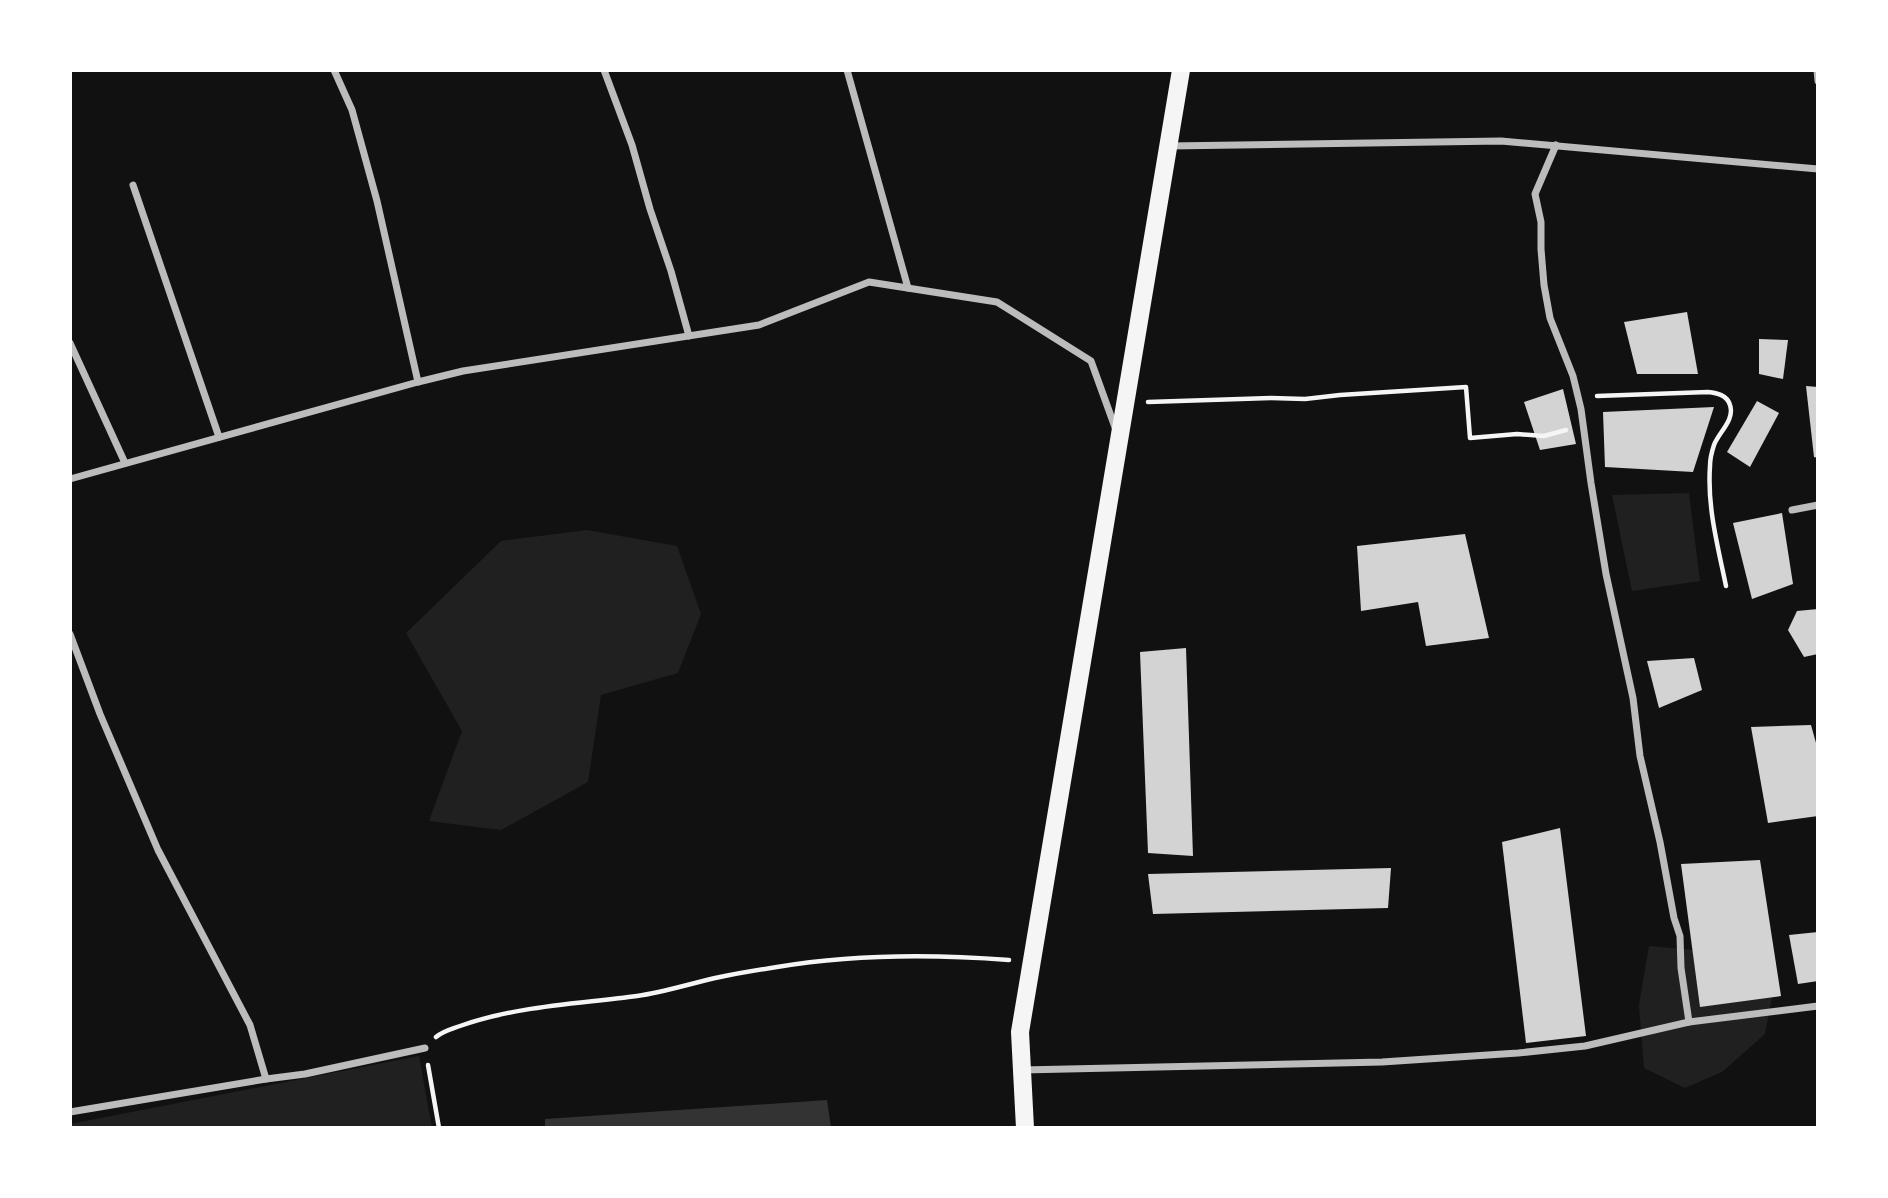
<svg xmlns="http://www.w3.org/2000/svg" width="1888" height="1198" font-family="'Asap Condensed',sans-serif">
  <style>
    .green { fill: #202020 }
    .water { fill: #333 }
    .building { fill: #d3d3d3 }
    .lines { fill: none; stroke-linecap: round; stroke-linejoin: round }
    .path { stroke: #f5f5f5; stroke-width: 4.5 }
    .minor { stroke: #bcbcbc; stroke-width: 7 }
    .primary { stroke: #f5f5f5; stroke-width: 18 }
  </style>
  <rect width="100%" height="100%" fill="#111"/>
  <g class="green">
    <path d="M1689,493L1700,581L1632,591L1612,495Z"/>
    <path d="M587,530L677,546L701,614L678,673L601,695L588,782L501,830L429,821L462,731L406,633L501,541Z"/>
    <path d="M1649,946L1739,954L1777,970L1765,1034L1722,1072L1685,1088L1644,1068L1639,1005Z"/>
    <path d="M419,1056L432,1128H70V1124Z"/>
  </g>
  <path class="water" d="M827,1100L831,1128H545V1119Z"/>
  <g class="building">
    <path d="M1687,312L1698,374H1637L1624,322Z"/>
    <path d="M1759,339L1788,340L1783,379L1759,374Z"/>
    <path d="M1806,386L1818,387V458L1814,457Z"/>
    <path d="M1563,389L1576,444L1540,450L1524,402Z"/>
    <path d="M1757,401L1779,413L1750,467L1727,452Z"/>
    <path d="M1714,407L1693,472L1605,467L1603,412Z"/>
    <path d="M1782,513L1793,584L1752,599L1733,523Z"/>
    <path d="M1465,534L1489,638L1426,646L1418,602L1361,611L1357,546Z"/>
    <path d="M1818,609V654L1804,657L1788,630L1797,611Z"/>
    <path d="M1186,648L1193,856L1148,853L1140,652Z"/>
    <path d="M1694,658L1702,690L1659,708L1647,661Z"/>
    <path d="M1811,725L1818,750V816L1768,823L1751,727Z"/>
    <path d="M1560,828L1586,1036L1526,1043L1502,842Z"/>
    <path d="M1760,860L1781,996L1700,1007L1681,864Z"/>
    <path d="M1391,868L1388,908L1153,914L1148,874Z"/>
    <path d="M1818,932V981L1798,984L1789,935Z"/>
  </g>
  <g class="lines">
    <g class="path">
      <path d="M1597,396L1708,392C1717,393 1727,395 1730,405C1735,420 1719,432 1714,445C1712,451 1710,460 1710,466C1707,507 1718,547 1726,586"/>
      <path d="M1148,402L1271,398L1305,399L1340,395L1466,387L1470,438L1517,434L1544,436L1566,430"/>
      <path d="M436,1037C443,1031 452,1029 460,1026C516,1006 578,1004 637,996C665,992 692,983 720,977C739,973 758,970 777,967C854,954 932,954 1009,960"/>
      <path d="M428,1065L439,1128"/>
    </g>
    <g class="minor">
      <path d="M334,70L352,110L377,201L418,382"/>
      <path d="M604,70L632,145L650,209L671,271L689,336"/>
      <path d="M847,70L908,288"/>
      <path d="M1817,70L1818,81"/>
      <path d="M1556,145L1535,194L1541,222V249L1544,285L1550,318L1573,376L1581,409L1591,483L1606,574L1633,698L1640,756L1660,842L1674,918L1680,936L1681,968L1689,1022"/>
      <path d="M1169,146L1501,141L1818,169"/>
      <path d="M133,185L219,437"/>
      <path d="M70,343L125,463"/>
      <path d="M70,479L418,382L463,371L759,325L869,282L997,302L1091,361L1116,430"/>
      <path d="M1792,510L1818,505"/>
      <path d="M70,634L100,714L158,850L250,1025L266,1079L305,1074L425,1048"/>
      <path d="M1022,1070L1382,1062L1518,1053L1585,1046L1689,1022L1818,1006"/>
      <path d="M70,1112L266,1079"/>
    </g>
    <path class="primary" d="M1025,1128L1020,1032L1181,70"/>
  </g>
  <rect width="1888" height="1198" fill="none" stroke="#ffffff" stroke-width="144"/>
</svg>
